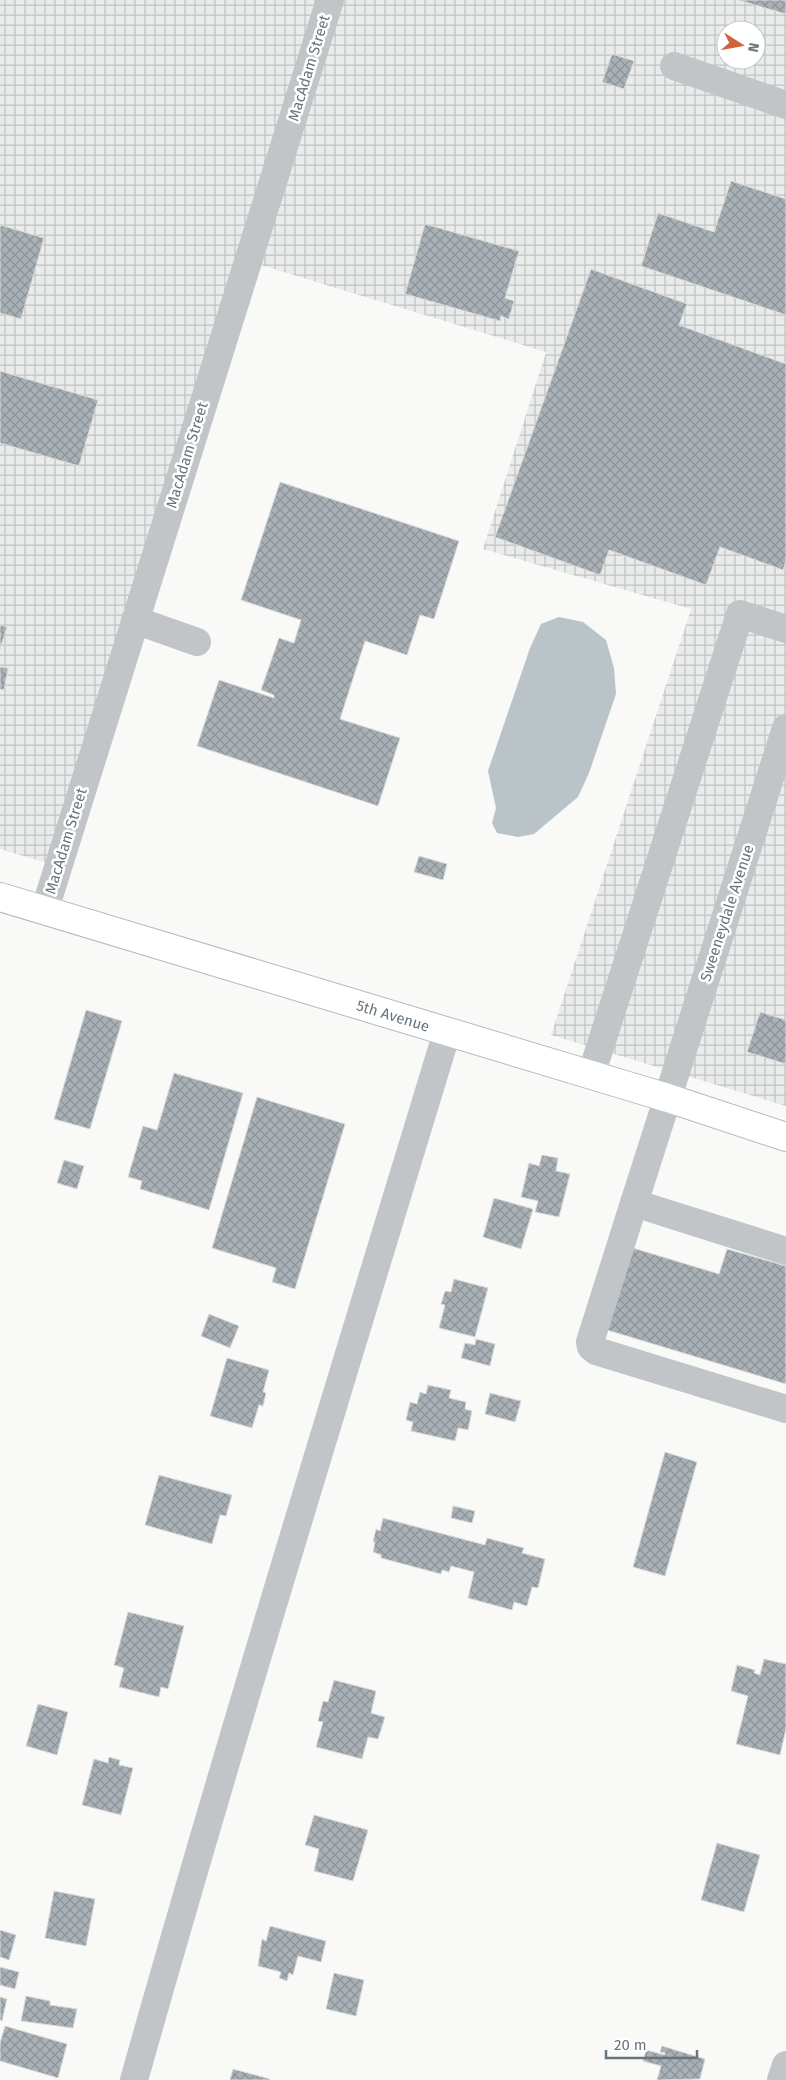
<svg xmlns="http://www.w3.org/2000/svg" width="786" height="2080" font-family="'Fira Sans',sans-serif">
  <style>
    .industrial { fill: url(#industrial-grid); fill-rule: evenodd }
    .water { fill: #bac4c8 }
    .building { fill: url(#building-cross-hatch); stroke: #dbdbda }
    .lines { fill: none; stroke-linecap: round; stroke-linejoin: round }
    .major-casing { stroke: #b5b9bc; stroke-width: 30 }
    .minor { stroke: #c1c5c8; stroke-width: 28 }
    .major { stroke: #fff; stroke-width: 28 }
    .labels { text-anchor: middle; stroke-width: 5; stroke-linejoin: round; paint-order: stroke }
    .street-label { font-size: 15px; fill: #67757f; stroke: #fff }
  </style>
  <defs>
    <pattern id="industrial-grid" width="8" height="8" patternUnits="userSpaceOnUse" patternTransform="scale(1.25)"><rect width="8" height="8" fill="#eaebeb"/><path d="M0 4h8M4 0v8" fill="none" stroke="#c1c3c4"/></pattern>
    <pattern id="building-cross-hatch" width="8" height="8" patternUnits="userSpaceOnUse" patternTransform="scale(1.25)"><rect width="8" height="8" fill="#a9b0b6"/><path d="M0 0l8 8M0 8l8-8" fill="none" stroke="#8d9499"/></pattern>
  </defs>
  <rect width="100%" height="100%" fill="#f9f9f7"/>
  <path class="industrial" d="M0,0H786V1106L551,1035L691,609L483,549L546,352L244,260L57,866L0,849ZM726,30H756V60H726Z"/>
  <path class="water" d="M559,617L583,622L606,640L614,668L616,694L589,773L578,797L534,834L518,837L497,833L492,823L496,808L488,771L530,648L541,624Z"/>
  <g class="building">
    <path d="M738,0H786V14Z"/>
    <path d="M612,54L634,61L624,89L602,82Z"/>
    <path d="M731,181L786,199V315L641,266L658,213L714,232Z"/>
    <path d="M425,224L519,251L505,298L514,301L509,319L501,316L500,321L405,294Z"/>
    <path d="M0,225L44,238L21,319L0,313Z"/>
    <path d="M591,269L687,304L679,325L786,364V561L783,570L720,547L706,585L609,550L600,575L495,537Z"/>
    <path d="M0,371L98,400L79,466L0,443Z"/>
    <path d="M280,482L459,541L434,619L420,615L407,655L365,641L340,719L400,738L378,806L197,746L219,680L274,698V695L261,690L279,638L294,643L301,620L241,600Z"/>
    <path d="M0,625L7,627L0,649Z"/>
    <path d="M0,667L8,668L4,690L0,689Z"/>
    <path d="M419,856L447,864L443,880L414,872Z"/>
    <path d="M86,1010L122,1021L90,1129L54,1119Z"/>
    <path d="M760,1012L786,1020V1064L747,1052Z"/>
    <path d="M174,1073L243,1093L209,1210L140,1189L142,1181L128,1177L143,1126L157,1130Z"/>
    <path d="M257,1097L345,1124L295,1289L272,1282L276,1268L212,1248Z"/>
    <path d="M542,1155L558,1158L556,1171L570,1174L559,1217L535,1212L538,1201L521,1197L529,1163L539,1166Z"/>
    <path d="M64,1160L84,1166L77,1189L57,1183Z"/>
    <path d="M494,1198L533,1209L521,1249L483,1237Z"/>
    <path d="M633,1248L719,1274L727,1249L786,1266V1384L607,1330Z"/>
    <path d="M454,1279L488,1288L475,1337L439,1328L445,1305L441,1304L445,1291L451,1292Z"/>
    <path d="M209,1314L239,1326L230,1348L201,1336Z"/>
    <path d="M476,1339L495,1344L490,1366L461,1358L465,1343L475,1345Z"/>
    <path d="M227,1358L269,1370L263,1392L266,1393L263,1406L259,1405L252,1428L210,1416Z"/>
    <path d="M428,1385L451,1390L449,1398L466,1402L465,1409L472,1411L468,1430L458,1428L455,1441L411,1431L413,1422L406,1420L410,1402L417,1404L420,1392L426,1394Z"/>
    <path d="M490,1393L521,1401L515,1422L485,1414Z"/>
    <path d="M665,1452L697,1462L665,1576L633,1567Z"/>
    <path d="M159,1475L232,1495L226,1516L220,1515L212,1544L145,1525Z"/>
    <path d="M453,1506L475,1511L472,1523L451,1518Z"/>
    <path d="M383,1518L485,1545L487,1538L524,1548L522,1553L545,1559L538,1588L532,1587L527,1606L514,1602L512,1610L468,1598L474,1572L451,1566L449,1572L442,1570L441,1574L381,1558V1555L373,1552L375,1542H373L376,1529L380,1531Z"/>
    <path d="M128,1612L184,1626L168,1689L161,1687L159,1697L119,1687L124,1668L114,1665Z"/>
    <path d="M764,1659L786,1664V1729L780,1755L736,1744L748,1696L731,1691L737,1665L755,1670L754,1673L760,1675Z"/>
    <path d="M334,1680L376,1691L371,1713L385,1717L378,1739L368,1737L362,1759L316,1747L323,1722L318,1721L323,1701L328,1702Z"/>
    <path d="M38,1704L68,1712L57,1755L26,1746Z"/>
    <path d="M109,1757L120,1760L119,1765L133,1768L121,1815L82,1805L94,1759L108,1763Z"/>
    <path d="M314,1815L368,1830L353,1881L314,1871L319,1849L305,1845Z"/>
    <path d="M717,1843L760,1855L744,1912L701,1900Z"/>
    <path d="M54,1891L95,1899L86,1946L45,1938Z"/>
    <path d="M270,1926L326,1941L321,1962L298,1956L293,1975L289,1973L287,1981L279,1978L281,1972L258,1966L262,1939L266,1941Z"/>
    <path d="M0,1930L16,1935L9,1960L0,1957Z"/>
    <path d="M0,1967L19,1972L15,1989L0,1985Z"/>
    <path d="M334,1973L364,1980L356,2016L326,2009Z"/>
    <path d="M26,1996L50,2001V2005L77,2009L73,2028L21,2021Z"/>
    <path d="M0,1997L7,1999L2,2021L0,2020Z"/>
    <path d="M5,2026L67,2044L58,2078L0,2061V2043Z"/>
    <path d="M662,2046L705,2059L700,2079L657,2080L661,2066L643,2061L646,2050L665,2055V2053L660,2052Z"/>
    <path d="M233,2069L270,2079L269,2080H230Z"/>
  </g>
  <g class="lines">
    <defs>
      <path id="major" d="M0,897L668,1098L786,1137"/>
    </defs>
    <use href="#major" class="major-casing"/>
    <g class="minor">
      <path d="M674,66L786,105"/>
      <path d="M135,620L197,642"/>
      <path d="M786,728L634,1203L786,1251"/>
      <path d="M45,909L330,0"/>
      <path d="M591,1075L740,614L786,629"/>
      <path d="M634,1203L590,1342L591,1347L596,1351L786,1409"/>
      <path d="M134,2080C233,1729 341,1381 447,1032"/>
      <path d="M781,2080L786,2065"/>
    </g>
    <use href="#major" class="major"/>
  </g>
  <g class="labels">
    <g class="street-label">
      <text transform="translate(309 68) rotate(-73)" y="5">MacAdam Street</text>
      <text transform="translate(187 455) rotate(-73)" y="5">MacAdam Street</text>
      <text transform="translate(66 841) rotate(-73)" y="5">MacAdam Street</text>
      <text transform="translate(727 913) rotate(-72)" y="5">Sweeneydale Avenue</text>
      <text transform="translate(393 1016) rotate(17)" y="5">5th Avenue</text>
    </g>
  </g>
  <g transform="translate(741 45) rotate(101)"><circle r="24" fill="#ffffff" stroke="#c2c8cc"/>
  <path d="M0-4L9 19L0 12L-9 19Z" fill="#d2613f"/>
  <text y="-8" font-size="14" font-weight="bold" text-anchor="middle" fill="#67757f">N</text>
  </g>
  <path d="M606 2050v8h91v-8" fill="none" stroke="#67757f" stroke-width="2.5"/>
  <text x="614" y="2050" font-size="15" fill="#67757f" stroke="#ffffff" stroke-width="4" paint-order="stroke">20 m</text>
</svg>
